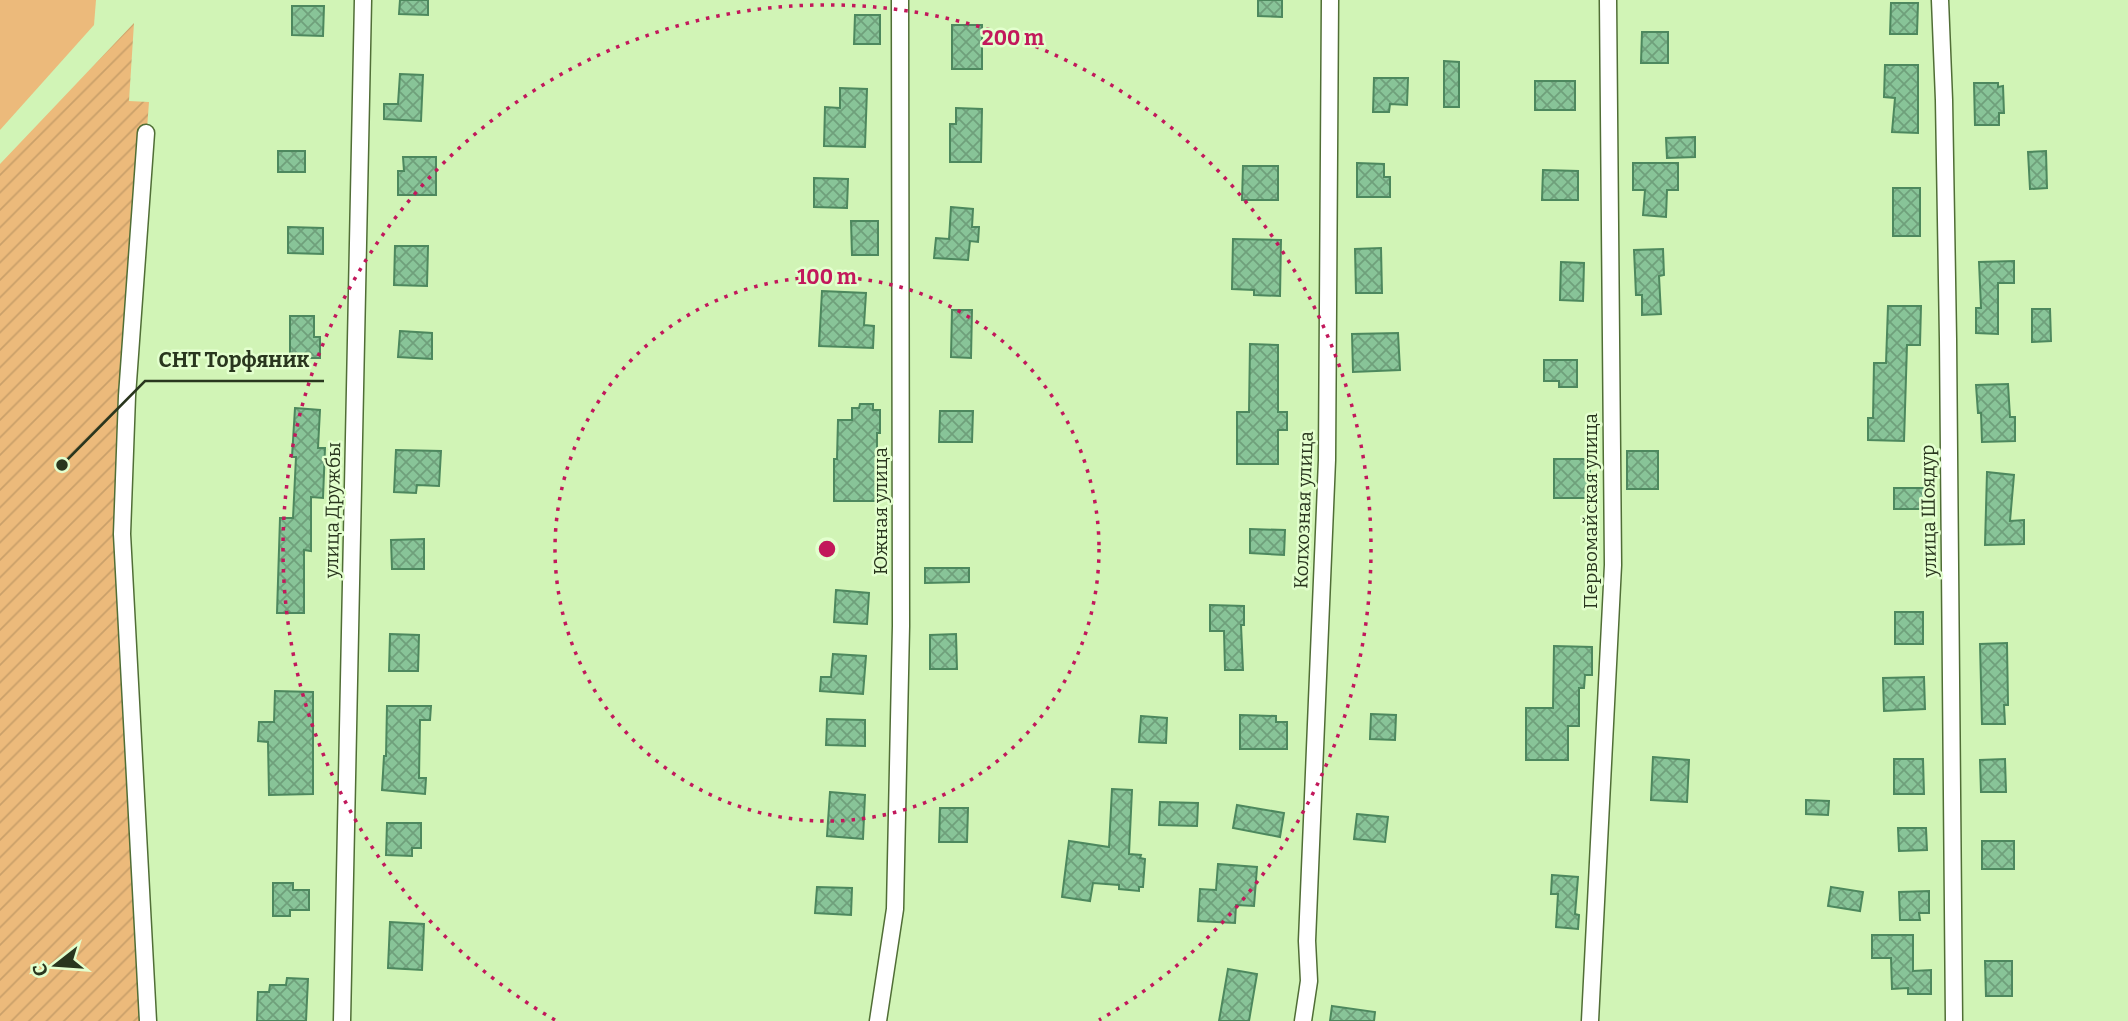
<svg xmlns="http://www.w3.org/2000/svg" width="2128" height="1021" font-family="Bitter,serif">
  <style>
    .grass { fill: #ecba7b }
    .garden { fill: url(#garden-furrows) }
    .building { fill: url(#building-cross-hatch); stroke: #4d885e; stroke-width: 2 }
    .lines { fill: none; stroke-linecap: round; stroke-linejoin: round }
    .street-casing { stroke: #506e36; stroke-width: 19 }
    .street { stroke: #fff; stroke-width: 16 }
    .ring { fill: none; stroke: #c2185b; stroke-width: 3.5; stroke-dasharray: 3.5 7 }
    .labels { text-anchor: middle; stroke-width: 5; stroke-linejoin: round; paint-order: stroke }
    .street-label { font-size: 19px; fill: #29361e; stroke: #e3ffce }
    .centre { fill: #c2185b; stroke: #e3ffce; stroke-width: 3.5 }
    .ring-label { font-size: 21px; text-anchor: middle; font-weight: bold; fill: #c2185b; stroke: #e3ffce; stroke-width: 5; stroke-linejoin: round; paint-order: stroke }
    .leader { fill: none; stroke: #29361e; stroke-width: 2.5 }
    .callout-dot { fill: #29361e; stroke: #e3ffce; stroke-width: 2.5 }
    .callout-label { font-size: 21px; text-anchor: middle; font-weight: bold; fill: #29361e; stroke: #e3ffce; stroke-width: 5; stroke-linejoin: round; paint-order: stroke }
  </style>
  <defs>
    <pattern id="garden-furrows" width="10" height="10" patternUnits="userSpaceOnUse" patternTransform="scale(1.75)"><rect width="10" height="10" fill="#ecba7b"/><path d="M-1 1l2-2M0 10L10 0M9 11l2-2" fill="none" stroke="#caa06a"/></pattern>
    <pattern id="building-cross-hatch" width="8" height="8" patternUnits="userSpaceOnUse" patternTransform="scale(1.75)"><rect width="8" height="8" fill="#88c498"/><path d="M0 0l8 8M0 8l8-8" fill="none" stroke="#6fa07b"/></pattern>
  </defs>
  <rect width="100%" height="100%" fill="#d1f4b6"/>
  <path class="grass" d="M0,0H96L94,25L0,130Z"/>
  <path class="garden" d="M134,23L129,101L149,102L127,396L122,534L148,1021H0V164Z"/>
  <g class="building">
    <path d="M400,0H428V15L399,14Z"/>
    <path d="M1258,0H1282V17L1258,16Z"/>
    <path d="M1891,3H1918L1917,34H1890Z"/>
    <path d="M292,6H324L323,36L292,35Z"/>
    <path d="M855,15H880V44H854Z"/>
    <rect x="952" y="25" width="30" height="44"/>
    <path d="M1642,32H1668V63H1641Z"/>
    <path d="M1444,61L1459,62V107H1444Z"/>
    <path d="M1885,65H1918V133L1892,132L1895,98L1884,97Z"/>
    <path d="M400,74L423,75L421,121L384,119V104H398Z"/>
    <path d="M1374,78H1408L1407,105L1390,104L1389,112H1373Z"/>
    <rect x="1535" y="81" width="40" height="29"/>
    <path d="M1974,83H1998V87L2003,86L2004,113H1999V125H1975Z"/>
    <path d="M840,88L867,89L865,147L824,146L825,107L840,108Z"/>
    <path d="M956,108L982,109L981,162H950V124H956Z"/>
    <path d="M1695,137V157L1667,158L1666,138Z"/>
    <rect x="278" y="151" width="27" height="21"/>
    <path d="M2046,151L2047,188L2030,189L2028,152Z"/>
    <path d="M403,157H436V195H398V171H404Z"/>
    <path d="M1357,163L1384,164V177H1390V197H1357Z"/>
    <path d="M1633,163H1678V190H1667L1666,217L1643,215L1645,190H1633Z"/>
    <path d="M1243,166H1278V200H1242Z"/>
    <path d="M1543,170L1578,171V200H1542Z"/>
    <path d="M814,178L848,179L847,208L814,207Z"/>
    <rect x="1893" y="188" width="27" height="48"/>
    <path d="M951,207L973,209L972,227H979L978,242L970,241L968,260L934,258L936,238L949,239Z"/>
    <path d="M851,221H878V255H852Z"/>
    <path d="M288,227L323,228V254L288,253Z"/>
    <path d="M1233,239L1281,240L1280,296L1254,295V290L1232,289Z"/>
    <path d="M395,246H428L427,286L394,285Z"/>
    <path d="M1381,248L1382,293H1356L1355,249Z"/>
    <path d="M1663,249L1664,275L1659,276L1661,314L1642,315V295H1636L1634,250Z"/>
    <path d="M2014,261V283H1998V334L1976,333V308H1981L1979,262Z"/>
    <path d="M1561,262L1584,263L1583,301L1560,300Z"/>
    <path d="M822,291L866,293L864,325L874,326L873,348L819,346Z"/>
    <path d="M1888,306H1921L1920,345H1907L1904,441L1868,440V418H1873L1874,363H1886Z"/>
    <path d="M2032,309H2050L2051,341L2032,342Z"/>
    <path d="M952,310H972L971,358L951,357Z"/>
    <path d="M290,316H314V337H320V358H290Z"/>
    <path d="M400,331L432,333V359L398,357Z"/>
    <path d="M1398,333L1400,370L1353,372L1352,334Z"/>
    <path d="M1250,344L1278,345V412H1287V430H1278V464H1237V412H1249Z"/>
    <path d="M1544,360H1577V387H1559V381H1544Z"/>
    <path d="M2008,384L2010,417H2015V441L1982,442L1981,413H1978L1976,385Z"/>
    <path d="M860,404H873V410H880V433H877V501H834V459H837L838,420H852V408H859Z"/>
    <path d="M295,408L320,410L318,448H325L323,498L311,497V551L304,550V613H277L280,518H293L296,457H292Z"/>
    <path d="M940,411H973L972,442H939Z"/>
    <path d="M396,450L441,451L439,486L417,485L416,493L394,492Z"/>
    <rect x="1627" y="451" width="31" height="38"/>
    <rect x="1554" y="459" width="36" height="39"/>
    <path d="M1987,472L2014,475L2010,521L2024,520V544L1985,545Z"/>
    <rect x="1894" y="488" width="31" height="21"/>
    <path d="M1250,529L1285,530L1284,555L1250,553Z"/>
    <path d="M424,539V569H392L391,540Z"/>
    <path d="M925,568H969V582L925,583Z"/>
    <path d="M836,590L869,593L867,624L834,622Z"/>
    <path d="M1210,605L1244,606V625H1241L1243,670H1225L1224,631H1210Z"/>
    <rect x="1895" y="612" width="28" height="32"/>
    <path d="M390,634L419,635L418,671H389Z"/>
    <path d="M956,634L957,669H930V635Z"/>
    <path d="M2007,643L2008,705H2004L2005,724H1982L1980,644Z"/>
    <path d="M1554,646L1592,647V675H1585L1584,688H1579V726H1568V760H1526V708H1553Z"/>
    <path d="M833,654L866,656L863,694L820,691L821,677H831Z"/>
    <path d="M1924,677L1925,709L1884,711L1883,678Z"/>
    <path d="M275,691L313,692V794L269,795L268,742L258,741L259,722H274Z"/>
    <path d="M387,706H431L430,720H420L419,778H426L425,794L382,790L384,756H386Z"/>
    <path d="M1371,714L1396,715L1395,740L1370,739Z"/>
    <path d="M1240,715L1276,716V722H1287V749H1240Z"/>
    <path d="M1141,716L1167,718L1166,743L1139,742Z"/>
    <path d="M827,719L865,720V746L826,745Z"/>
    <path d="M1653,757L1689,760L1687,802L1651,800Z"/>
    <path d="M1894,759H1923L1924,794H1894Z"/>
    <path d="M2005,759L2006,792H1981L1980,760Z"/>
    <path d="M1112,789L1132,790L1129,854L1141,855L1140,858L1145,859L1143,887H1139V891L1119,889V885L1093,883L1090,901L1062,897L1069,841L1109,847Z"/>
    <path d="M830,792L865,795L863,839L827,836Z"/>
    <path d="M1806,800L1829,801L1828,815L1806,814Z"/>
    <path d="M1160,802L1198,803L1197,826L1159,825Z"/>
    <path d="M1237,805L1284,813L1280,837L1233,828Z"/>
    <path d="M940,808H968L967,842H939Z"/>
    <path d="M1357,814L1388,817L1385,842L1354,839Z"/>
    <path d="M387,823H421V848H412V856L386,855Z"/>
    <path d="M1898,828H1926L1927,850L1899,851Z"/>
    <rect x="1982" y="841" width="32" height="28"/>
    <path d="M1218,864L1257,867L1254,906L1236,905L1235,923L1198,921L1200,889L1216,890Z"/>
    <path d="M1552,875L1578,877L1575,914L1579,915L1578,929L1556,927L1558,894H1551Z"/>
    <path d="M273,883H293V890H309V910H290V916H273Z"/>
    <path d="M817,887L852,888L851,915L815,913Z"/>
    <path d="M1831,887L1863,892L1860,911L1828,906Z"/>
    <path d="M1929,891V913H1919L1920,920H1900L1899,892Z"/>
    <path d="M390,922L424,924L422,970L388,968Z"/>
    <path d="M1872,935H1913V971L1931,970V994H1908V988L1892,989L1891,958H1872Z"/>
    <path d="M1985,961H2012V996H1986Z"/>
    <path d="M1228,969L1257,974L1249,1021H1219Z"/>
    <path d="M287,978L308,979L306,1021H257L258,992H269L270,985H286Z"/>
    <path d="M1332,1006L1375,1012L1374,1021H1330Z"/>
  </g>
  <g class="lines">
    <defs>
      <g id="street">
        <path d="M1940,0L1944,100L1948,339L1954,1021"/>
        <path d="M146,133L127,396L122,534L148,1021"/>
        <path d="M342,1021L363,0"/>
        <path d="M878,1021L895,909L901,626L900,0"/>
        <path d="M1303,1021L1309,981L1307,941L1327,460L1330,0"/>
        <path d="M1590,1021L1613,565L1608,0"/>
      </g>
    </defs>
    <use href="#street" class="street-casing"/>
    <use href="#street" class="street"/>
  </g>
  <g class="ring">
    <circle cx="827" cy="549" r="272"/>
    <path d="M555 1020A544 544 0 1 1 1099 1020"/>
  </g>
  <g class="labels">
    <g class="street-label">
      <text transform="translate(332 510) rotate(-89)" y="7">улица Дружбы</text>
      <text transform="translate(1303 510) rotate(-88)" y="7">Колхозная улица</text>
      <text transform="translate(880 511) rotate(-90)" y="7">Южная улица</text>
      <text transform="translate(1590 511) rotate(-90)" y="7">Первомайская улица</text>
      <text transform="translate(1928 511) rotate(-91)" y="7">улица Шоядур</text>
    </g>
  </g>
  <circle cx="827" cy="549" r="10" class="centre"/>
  <g class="ring-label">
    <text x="1013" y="45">200 m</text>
    <text x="827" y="284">100 m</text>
  </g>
  <path class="leader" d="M62 465L145 381H324"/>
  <circle class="callout-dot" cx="62" cy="465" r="7"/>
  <g class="callout-label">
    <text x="234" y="367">СНТ Торфяник</text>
  </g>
  <g transform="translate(56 965) rotate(253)" stroke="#e3ffce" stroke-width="5" paint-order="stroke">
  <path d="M0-5L12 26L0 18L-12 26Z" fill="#29361e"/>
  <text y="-10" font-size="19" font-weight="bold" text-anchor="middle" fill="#29361e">С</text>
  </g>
</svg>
